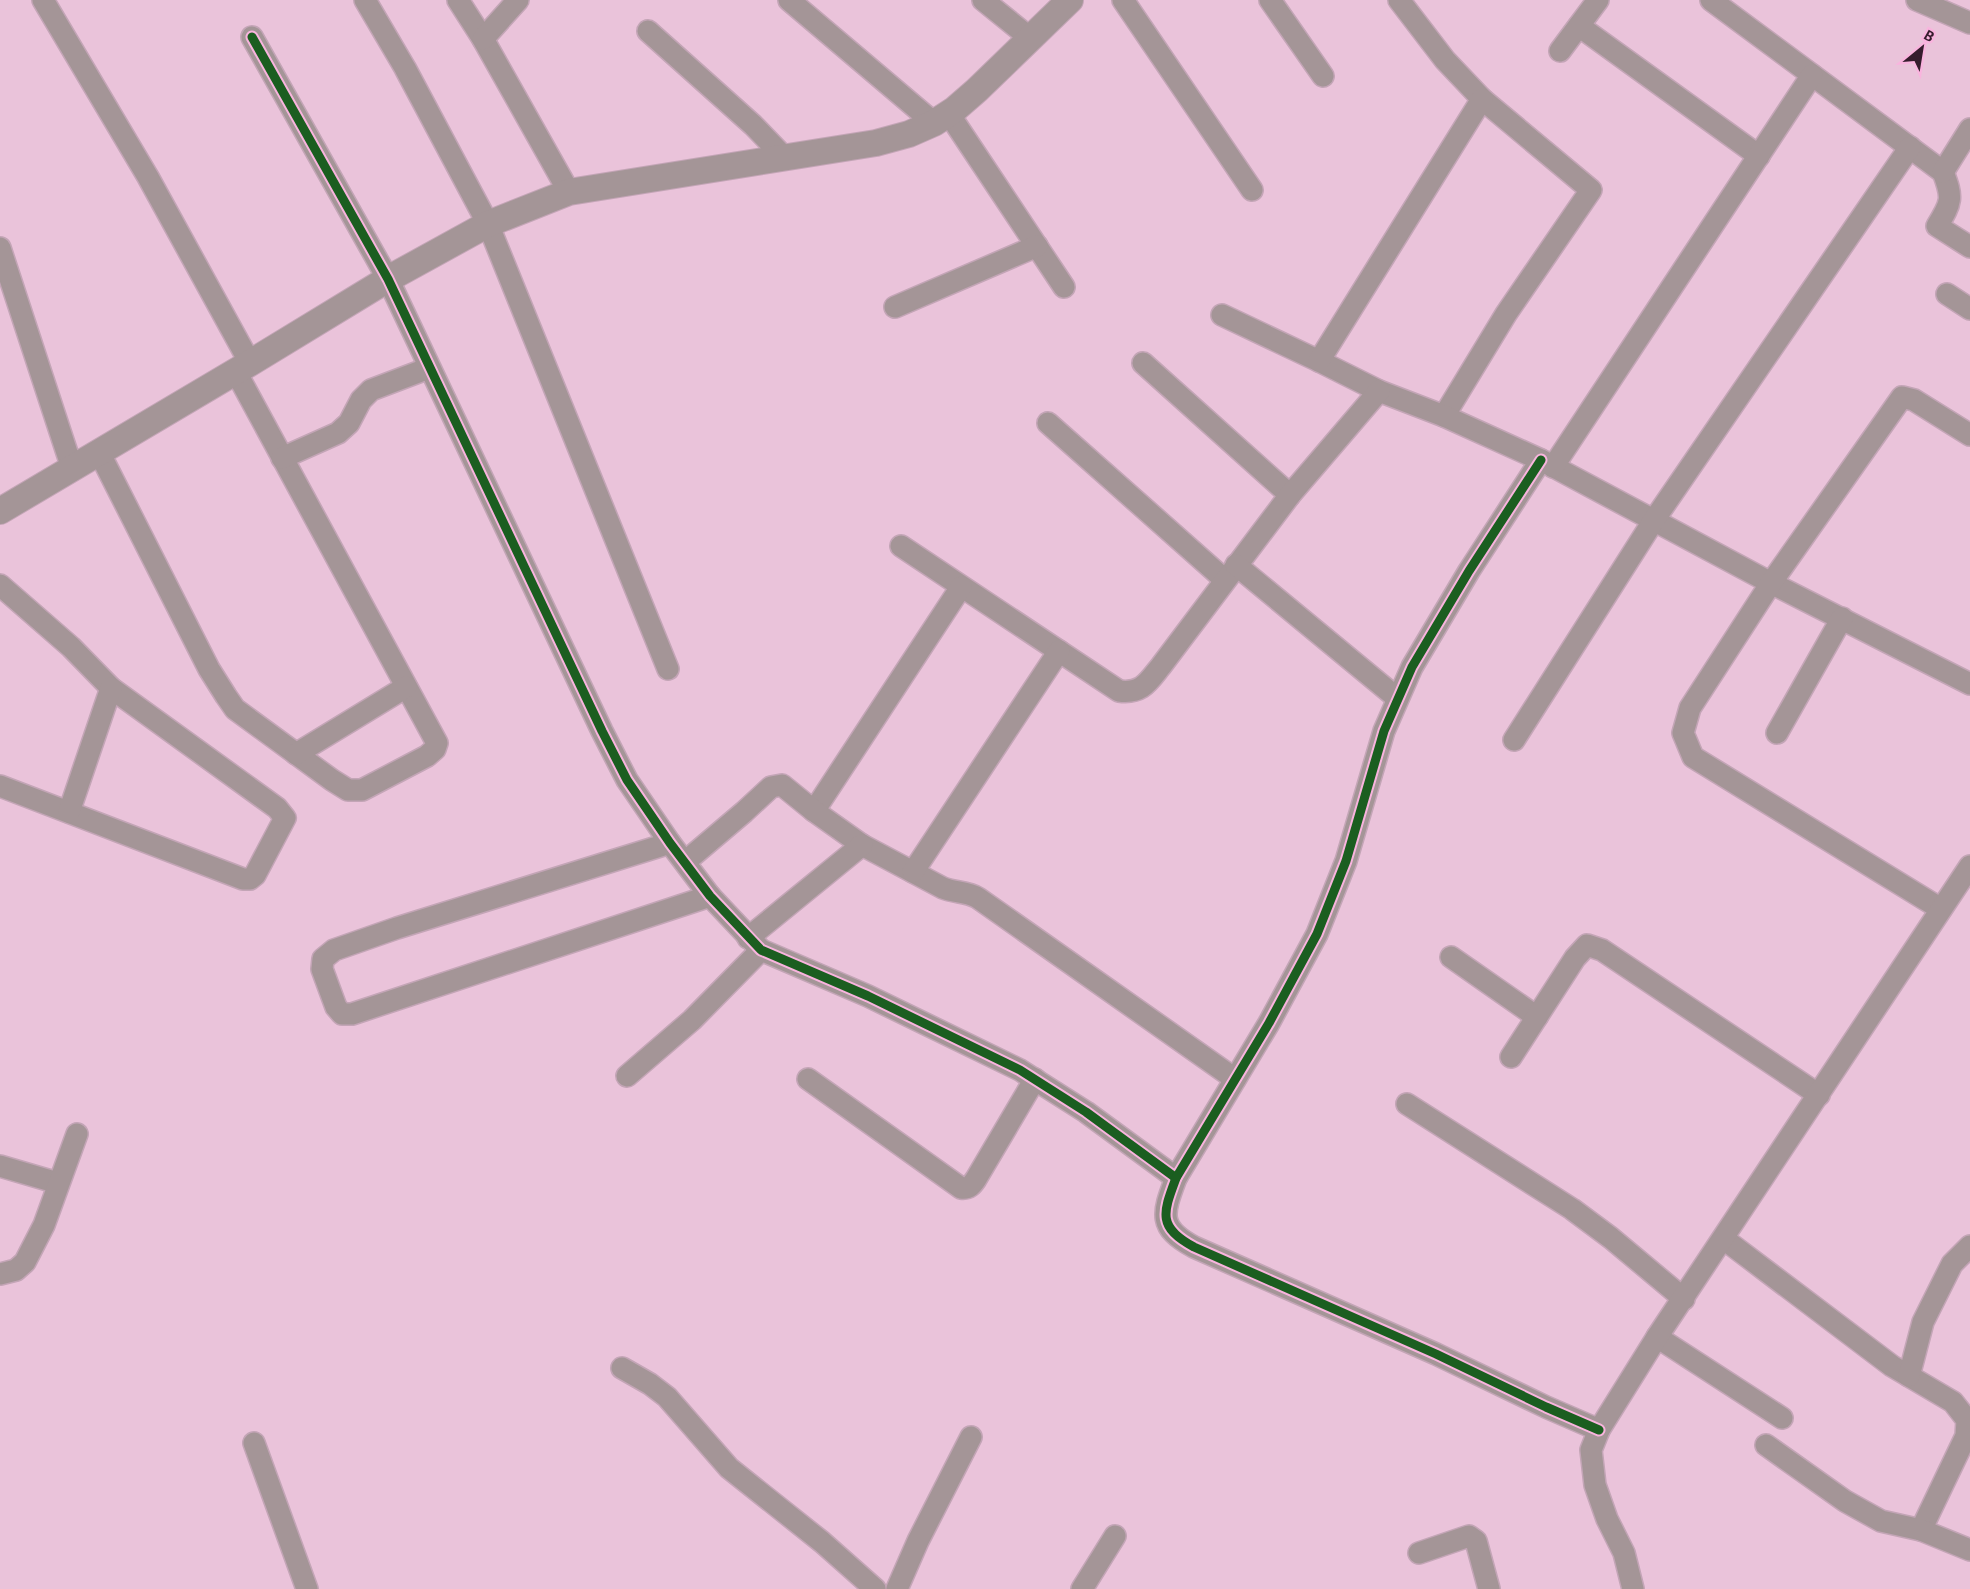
<svg xmlns="http://www.w3.org/2000/svg" width="1970" height="1589" font-family="'Alegreya Sans',sans-serif">
  <style>
    .lines { fill: none; stroke-linecap: round; stroke-linejoin: round }
    .minor-casing { stroke: #c3a5b6; stroke-width: 24 }
    .tertiary-casing { stroke: #c3a5b6; stroke-width: 28 }
    .minor { stroke: #a49597; stroke-width: 21 }
    .tertiary { stroke: #a49597; stroke-width: 26 }
    .cycleway-casing { stroke: #f9b4de; stroke-width: 13 }
    .cycleway { stroke: #1b5e20; stroke-width: 9 }
  </style>
  <rect width="100%" height="100%" fill="#eac3da"/>
  <g class="lines">
    <defs>
      <g id="minor">
        <path d="M43,0L148,177L250,363"/>
        <path d="M365,0L405,68L488,224L668,669"/>
        <path d="M458,0L483,39L569,192"/>
        <path d="M789,0L934,123"/>
        <path d="M983,0L1030,38"/>
        <path d="M1123,0L1252,190"/>
        <path d="M1270,0L1323,76"/>
        <path d="M1399,0L1445,60L1482,99L1591,190L1506,314L1444,416"/>
        <path d="M1711,0L1943,172C1953,198 1952,202 1937,226L1970,247"/>
        <path d="M1917,0L1970,23"/>
        <path d="M1579,26L1759,156"/>
        <path d="M648,31L753,125L785,158"/>
        <path d="M252,37L388,279L602,731L627,780L670,843L710,896L761,950L868,996L1020,1070L1086,1112L1176,1178"/>
        <path d="M483,39L518,0"/>
        <path d="M1560,51L1598,0"/>
        <path d="M949,114L1064,287"/>
        <path d="M1943,172L1970,129"/>
        <path d="M0,248L72,468"/>
        <path d="M1947,294L1970,309"/>
        <path d="M895,307L1037,246"/>
        <path d="M1222,315L1319,361L1379,391L1444,416L1541,460L1771,583L1970,684"/>
        <path d="M1319,361L1482,99"/>
        <path d="M1143,363L1290,495"/>
        <path d="M1048,423L1225,580"/>
        <path d="M99,452L209,669L226,696L235,709L332,780L348,790H362L427,756L435,749L437,743L236,372"/>
        <path d="M282,458L338,433L349,423L361,400L371,390L429,368"/>
        <path d="M1541,460L1469,571L1412,667L1384,731L1346,861L1317,934L1269,1023L1176,1178C1163,1213 1157,1227 1194,1247L1436,1354L1546,1407L1599,1430"/>
        <path d="M1553,467L1812,75"/>
        <path d="M901,546L1119,691C1142,694 1148,682 1161,666L1290,495L1379,391"/>
        <path d="M1236,565L1397,698"/>
        <path d="M0,585L71,647L111,688L277,808L285,818L255,875L250,879H243L0,786"/>
        <path d="M1777,733L1842,618"/>
        <path d="M1514,740L1654,520L1910,147"/>
        <path d="M296,754L406,687"/>
        <path d="M814,811L961,587"/>
        <path d="M69,812L111,688"/>
        <path d="M670,843L397,928L334,950L323,959L322,969L336,1007L342,1014H352L710,896"/>
        <path d="M685,862L744,812L771,787L782,785L814,811L862,845L943,888C955,893 967,891 978,898L1235,1079"/>
        <path d="M913,872L1059,651"/>
        <path d="M1941,909L1693,757L1683,733L1690,708L1771,583L1902,397L1914,400L1970,435"/>
        <path d="M748,938L862,845"/>
        <path d="M1451,957L1537,1017"/>
        <path d="M1511,1057L1575,958L1587,945L1602,950L1819,1095"/>
        <path d="M627,1076L692,1020L761,950"/>
        <path d="M808,1079L961,1188C969,1189 972,1185 976,1179L1035,1079"/>
        <path d="M1407,1104L1572,1209L1611,1238L1684,1299"/>
        <path d="M0,1166L58,1183"/>
        <path d="M1724,1239L1892,1366L1953,1402L1967,1420L1966,1436L1921,1530"/>
        <path d="M0,1274L16,1270L25,1262L44,1225L77,1134"/>
        <path d="M1657,1337L1782,1418"/>
        <path d="M622,1368L650,1384L667,1397L729,1468L822,1542L875,1589"/>
        <path d="M1909,1376L1923,1322L1952,1264L1970,1246"/>
        <path d="M254,1443L307,1589"/>
        <path d="M1766,1445L1845,1501L1881,1521L1921,1530L1970,1550"/>
        <path d="M1419,1553L1469,1536L1476,1541L1489,1589"/>
        <path d="M897,1589L918,1541L971,1437"/>
        <path d="M1082,1589L1115,1536"/>
        <path d="M1633,1589L1624,1553L1607,1519L1595,1485L1591,1450L1599,1430L1657,1337L1970,866"/>
      </g>
      <path id="tertiary" d="M0,511L250,363L388,279L488,224L569,192L876,143L909,134L934,123L954,110L977,90L1070,0"/>
    </defs>
    <use href="#minor" class="minor-casing"/>
    <use href="#tertiary" class="tertiary-casing"/>
    <use href="#minor" class="minor"/>
    <use href="#tertiary" class="tertiary"/>
    <defs>
      <g id="cycleway">
        <path d="M252,37L388,279L602,731L627,780L670,843L710,896L761,950L868,996L1020,1070L1086,1112L1176,1178"/>
        <path d="M1541,460L1469,571L1412,667L1384,731L1346,861L1317,934L1269,1023L1176,1178C1163,1213 1157,1227 1194,1247L1436,1354L1546,1407L1599,1430"/>
      </g>
    </defs>
    <use href="#cycleway" class="cycleway-casing"/>
    <use href="#cycleway" class="cycleway"/>
  </g>
  <g transform="translate(1922 48) rotate(30)" stroke="#f9b4de" stroke-width="4.5" paint-order="stroke">
  <path d="M0-4.5L10 22L0 15L-10 22Z" fill="#351c2c"/>
  <text y="-9" font-size="16" font-weight="bold" text-anchor="middle" fill="#351c2c">B</text>
  </g>
</svg>
